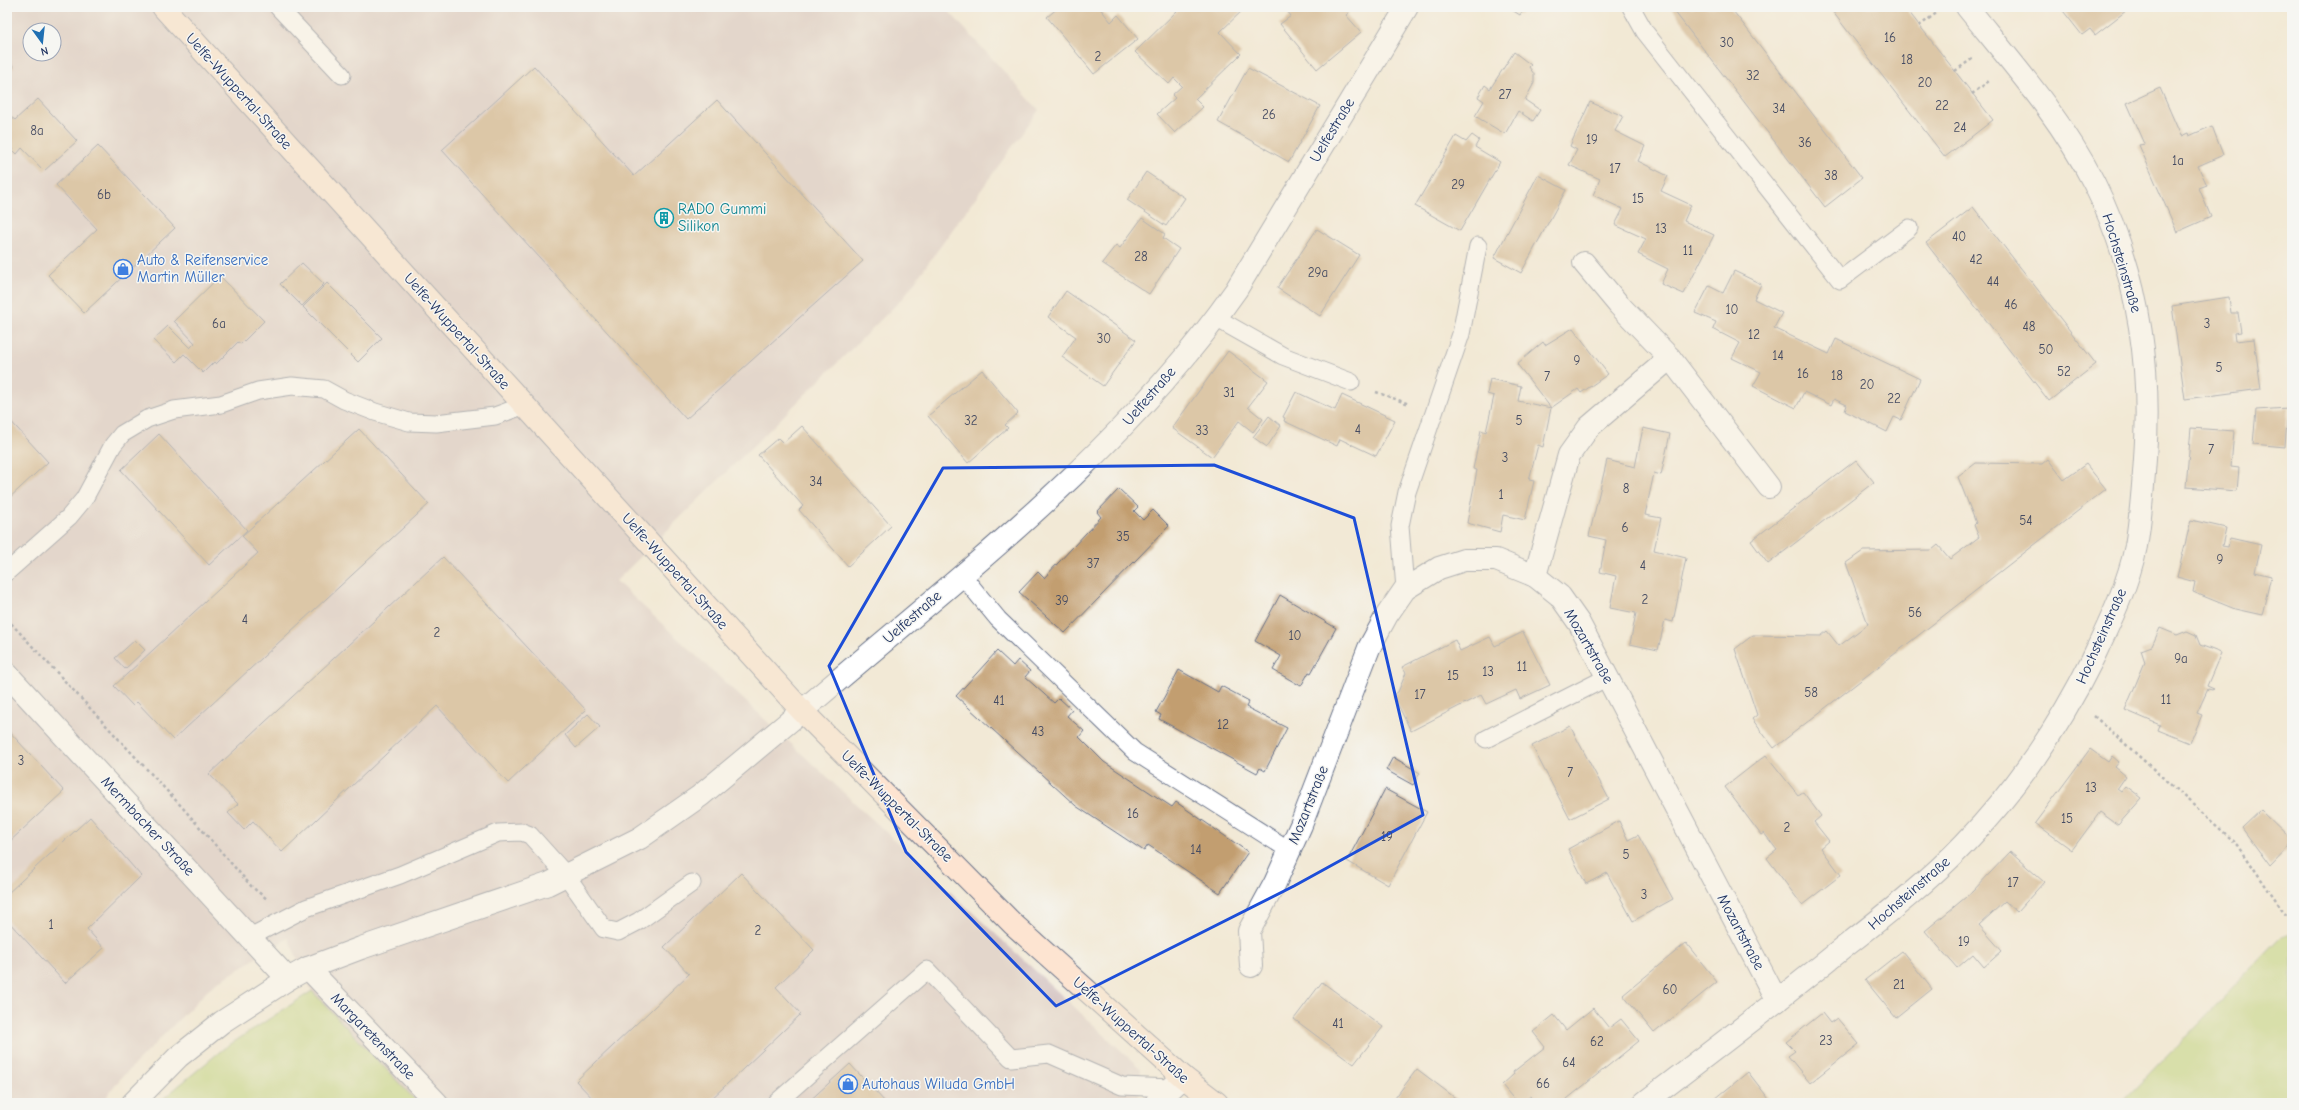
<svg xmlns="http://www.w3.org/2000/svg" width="2299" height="1110" font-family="'Comic Neue',sans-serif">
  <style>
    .industrial { fill: #d1bfbe; fill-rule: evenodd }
    .green { fill: #b9d277; stroke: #6a806a }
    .building { fill: #c29e70 }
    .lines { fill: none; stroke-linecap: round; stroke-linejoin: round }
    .service-casing { stroke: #667088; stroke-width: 19 }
    .minor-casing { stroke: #667088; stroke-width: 24 }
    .tertiary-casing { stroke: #667088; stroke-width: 24 }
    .secondary-casing { stroke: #667088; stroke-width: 24 }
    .path { stroke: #667088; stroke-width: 2.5; stroke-dasharray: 3 3; stroke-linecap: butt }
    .service { stroke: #fff; stroke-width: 17 }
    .minor { stroke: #fff; stroke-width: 22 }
    .tertiary { stroke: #fff; stroke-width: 22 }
    .secondary { stroke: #fde4d1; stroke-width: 22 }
    .marked { fill: none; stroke: #1d4ed8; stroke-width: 3; stroke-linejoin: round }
    .labels { text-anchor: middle; stroke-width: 3; stroke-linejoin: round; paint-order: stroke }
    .number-label { font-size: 13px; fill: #454b62 }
    .street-label { font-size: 15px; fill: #1b2f5e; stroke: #f6f6f2 }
    .culture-label { font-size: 15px; fill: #0d838f; stroke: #f6f6f2; text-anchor: start }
    .shop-label { font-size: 15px; fill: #366cbe; stroke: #f6f6f2; text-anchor: start }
  </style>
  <rect width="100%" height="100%" fill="#f6f6f2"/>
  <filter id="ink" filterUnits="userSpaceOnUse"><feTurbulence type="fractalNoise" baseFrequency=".025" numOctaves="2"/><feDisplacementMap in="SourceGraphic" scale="8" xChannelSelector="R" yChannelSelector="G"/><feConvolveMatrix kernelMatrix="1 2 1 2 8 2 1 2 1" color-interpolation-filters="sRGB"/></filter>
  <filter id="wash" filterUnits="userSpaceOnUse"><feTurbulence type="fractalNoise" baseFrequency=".012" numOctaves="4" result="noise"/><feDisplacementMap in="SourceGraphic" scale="16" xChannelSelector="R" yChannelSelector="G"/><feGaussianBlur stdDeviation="0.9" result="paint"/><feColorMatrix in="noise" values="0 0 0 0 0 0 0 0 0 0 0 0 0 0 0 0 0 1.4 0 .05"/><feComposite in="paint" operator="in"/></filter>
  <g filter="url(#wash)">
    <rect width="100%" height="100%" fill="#f2e9d6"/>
    <path class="industrial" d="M7,7H945L1039,110L903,298L616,581L1141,1069L1137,1103H418L312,991L288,938L212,986L121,1078L102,1103H7ZM30,30H54V54H30Z"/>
    <g class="green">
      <path d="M2292,934V1103H2122L2282,937Z"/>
      <path d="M312,991L418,1103H158L223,1049Z"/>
    </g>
    <g id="blocks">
      <g class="building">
        <path d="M1059,7H1099L1111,22L1118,15L1138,39L1094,74L1047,17Z"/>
        <path d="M1181,7H1246L1220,32L1241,54L1195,99L1203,107L1175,133L1157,114L1175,98L1172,95L1182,86L1174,78L1169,84L1135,52Z"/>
        <path d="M1284,7H1344L1349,13L1346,15L1361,32L1317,69L1280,24L1291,16Z"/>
        <path d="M1507,7H1525L1520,15Z"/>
        <path d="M1671,7H1730L1862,178L1825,207Z"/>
        <path d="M1829,7H1905L1993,120L1945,157Z"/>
        <path d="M2060,7H2131L2095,35L2090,29L2082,35Z"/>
        <path d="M1514,52L1531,65L1529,67L1534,74V83L1525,100L1540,110L1533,121L1518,111L1505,134L1475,116L1484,101L1478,97L1485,85L1490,89Z"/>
        <path d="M7,59L14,67L7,74Z"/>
        <path d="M534,66L634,176L717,100L863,261L686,419L442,150Z"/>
        <path d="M1248,68L1320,106L1289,162L1218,122Z"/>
        <path d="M2160,88L2181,136L2188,133L2189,136L2212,126L2223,155L2198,166L2207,185L2199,188L2211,217L2177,232L2139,145L2145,144L2127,103Z"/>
        <path d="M38,99L77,141L44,171L22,148L17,154L7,144V114L15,120Z"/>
        <path d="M1590,102L1623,116L1615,131L1645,146L1638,161L1668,176L1661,191L1691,205L1684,221L1714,235L1684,294L1661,284L1668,269L1638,254L1646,239L1615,225L1623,209L1593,195L1600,179L1569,165L1577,150L1570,146Z"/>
        <path d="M1472,135L1479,140L1475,147L1500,162L1460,231L1415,206L1456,136L1466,142Z"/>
        <path d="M98,146L175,228L84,313L48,275L97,229L56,185Z"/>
        <path d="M1146,172L1185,198L1166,226L1127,200Z"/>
        <path d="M1538,175L1566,190L1521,273L1494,258Z"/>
        <path d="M1973,207L2096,364L2049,401L1926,243Z"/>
        <path d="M1142,218L1165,234L1163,238L1179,249L1149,294L1102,263L1116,245L1120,248Z"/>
        <path d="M1317,229L1359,255L1320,316L1277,288Z"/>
        <path d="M302,263L324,284L302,306L280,284Z"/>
        <path d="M1734,271L1761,284L1754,299L1782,313L1774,328L1829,354L1836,339L1920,379L1901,420L1894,417L1887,432L1845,411L1847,405L1834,399L1831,405L1804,392L1796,408L1753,386L1761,372L1732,358L1740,343L1713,329L1716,322L1695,313L1709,286L1723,293Z"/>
        <path d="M220,276L264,321L241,344L238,342L216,364L214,362L203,373L184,354L176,362L153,340L168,326L190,348L195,343L174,321Z"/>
        <path d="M327,283L382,338L358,362L303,307Z"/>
        <path d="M1066,291L1136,340L1103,386L1062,357L1076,337L1048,317Z"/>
        <path d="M2229,297L2231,313H2238L2241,332L2234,333L2235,341L2254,339L2261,389L2185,399L2172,306Z"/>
        <path d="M1573,328L1608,374L1581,393L1578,389L1551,408L1517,364L1543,342L1545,345Z"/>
        <path d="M1228,351L1268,381L1248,407L1263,419L1253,432L1239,421L1212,457L1172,428Z"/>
        <path d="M982,370L1018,413L1005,425L1008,428L968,463L928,416Z"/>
        <path d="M1490,379L1521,386L1518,401L1551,408L1543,447L1538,445L1529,480L1534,481L1525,520L1503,515L1500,532L1467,523L1477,470L1473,469L1481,430L1486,432L1494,396L1487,394Z"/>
        <path d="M1296,392L1335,410L1342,395L1395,420L1376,456L1340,439L1337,446L1284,421L1285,418L1283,417Z"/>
        <path d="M2288,408L2285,447L2253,444L2256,410Z"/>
        <path d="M1269,416L1281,426L1267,447L1253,437Z"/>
        <path d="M7,417L48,462L7,500Z"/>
        <path d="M802,426L891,526L848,566L799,510L803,506L758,455L778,438L783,443Z"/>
        <path d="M1643,428L1670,434L1661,475L1654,473L1645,515L1661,518L1654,550L1686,558L1673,622L1665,620L1658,650L1630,644L1636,613L1610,608L1616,576L1600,572L1606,540L1589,536L1607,460L1635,467Z"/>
        <path d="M2191,428L2234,431L2231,467L2239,468L2237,491L2186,487Z"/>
        <path d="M359,429L429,504L173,740L137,702L133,706L114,686L258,553L242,536Z"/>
        <path d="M159,434L247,530L209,565L121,470Z"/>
        <path d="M2048,459L2064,480L2086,464L2106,489L1774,748L1752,719L1757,715L1735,649L1753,635L1821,636L1827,631L1839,646L1868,624L1846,563L1863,551L1932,550L1938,545L1950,559L1979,537L1974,525L1976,523L1958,477L1976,463L2042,464Z"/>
        <path d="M1856,460L1874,482L1768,564L1751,541Z"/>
        <path d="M1119,489L1138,507L1134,511L1143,520L1153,510L1169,526L1065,633L1019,592L1038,572L1044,578L1101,517L1097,512Z"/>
        <path d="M2191,520L2226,528L2222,546L2228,547L2230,538L2261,545L2255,572L2271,576L2262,615L2235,609L2193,592L2195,582L2177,577Z"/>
        <path d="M443,557L586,710L508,783L437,706L282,852L253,821L244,830L228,813L238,804L209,774Z"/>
        <path d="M1280,595L1336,628L1311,673L1309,672L1301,686L1273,670L1281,656L1255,641Z"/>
        <path d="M2160,628L2177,635L2187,631L2196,635L2200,645L2221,653L2207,686L2214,689L2212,690L2208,689L2197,713L2202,715L2190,743L2158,730L2160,725L2125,710L2145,662L2141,650L2152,646Z"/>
        <path d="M1523,632L1550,685L1520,699L1516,690L1486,704L1481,695L1411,731L1393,695L1398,692L1406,673L1402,667L1455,640L1460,651L1490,637L1495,646Z"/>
        <path d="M135,640L145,650L125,669L115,658Z"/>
        <path d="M997,651L1013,666L1018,660L1030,671L1025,677L1054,703L1059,698L1072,710L1067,716L1084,731L1079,737L1104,762L1172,807L1176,802L1248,852L1220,893L1148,845L1144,851L1076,806L956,696Z"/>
        <path d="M1179,670L1218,692L1221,686L1249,701L1246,707L1287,728L1265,771L1260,768L1257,773L1159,719L1161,715L1156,712Z"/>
        <path d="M588,714L600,727L576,748L565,735Z"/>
        <path d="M1570,726L1609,799L1570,819L1532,746Z"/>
        <path d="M7,729L64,791L7,844Z"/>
        <path d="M2090,749L2108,762L2112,756L2119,762L2115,767L2126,776L2117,789L2121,792L2126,786L2142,798L2118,825L2100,812L2072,850L2035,823Z"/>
        <path d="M1766,755L1798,795L1803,792L1821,816L1814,822L1829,841L1821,848L1841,875L1802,905L1767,858L1777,850L1764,833L1761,835L1725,787Z"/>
        <path d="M1393,757L1420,773L1413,785L1386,770Z"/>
        <path d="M1385,789L1427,812L1388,885L1347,861Z"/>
        <path d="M2261,810L2292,840V843L2270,866L2242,828Z"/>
        <path d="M90,817L141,876L87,929L104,948L65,983L7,920V894Z"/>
        <path d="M1619,821L1628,840L1638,835L1673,899L1633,921L1607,873L1586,884L1568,849Z"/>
        <path d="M2010,852L2044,882L2017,912L2005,901L1979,925L2002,951L1984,967L1973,954L1957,968L1925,931L1972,892Z"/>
        <path d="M741,873L814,950L776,987L801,1014L707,1103H597L576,1081L689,974L664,947Z"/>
        <path d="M1686,943L1717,982L1654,1033L1623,995Z"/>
        <path d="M1902,951L1932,989L1896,1018L1865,980Z"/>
        <path d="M1322,982L1383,1027L1354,1064L1294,1019Z"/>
        <path d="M1593,1008L1609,1028L1621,1019L1639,1041L1562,1103H1537L1531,1096L1522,1103H1517L1502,1085L1514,1074L1513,1072L1545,1047L1533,1032L1554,1015L1566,1030Z"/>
        <path d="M1822,1013L1830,1023L1837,1018L1859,1044L1810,1083L1788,1056L1795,1051L1786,1042Z"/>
        <path d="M850,1064L886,1103H807Z"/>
        <path d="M1417,1069L1462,1103H1393L1392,1102Z"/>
        <path d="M1748,1072L1772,1103H1718L1715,1099Z"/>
      </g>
    </g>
  </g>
  <g filter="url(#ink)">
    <use href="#blocks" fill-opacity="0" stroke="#667088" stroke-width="1"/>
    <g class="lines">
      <defs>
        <g id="service">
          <path d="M278,7L342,75"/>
          <path d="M1631,7L1645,32L1840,280L1909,228"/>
          <path d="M1216,318L1283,356L1351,382"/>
          <path d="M7,572L69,517L84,499L113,445L122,434L147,419L174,410L221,404L258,391L292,386L324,389L344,400L375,412L409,422L436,423L495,416L525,405"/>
          <path d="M961,574L998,619L1135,752L1289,850"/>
          <path d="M1405,589L1400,526L1407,492L1461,334L1478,246"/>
          <path d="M1486,739L1608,677"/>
          <path d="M250,937L306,908L400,875L498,833L522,832L530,835L566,875L604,929L618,932L639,921L692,883"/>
          <path d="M776,1103L927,970L1011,1058L1049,1054L1122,1086L1171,1088"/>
        </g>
        <g id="minor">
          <path d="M1584,263L1619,305L1670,358L1769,487"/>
          <path d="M1535,576L1569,455L1589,427L1670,358"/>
          <path d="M7,674L288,979"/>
          <path d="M802,711C954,580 1120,456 1236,290L1407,7"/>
          <path d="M1251,966L1249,931L1275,883L1301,825L1369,648L1387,615L1405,589L1439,568L1464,560H1496L1535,576L1560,596L1579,623L1777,1001"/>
          <path d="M308,968L437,1103"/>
          <path d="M1156,1103L1183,1077"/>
          <path d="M1644,1103C1711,1052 1777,1002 1842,949C1884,916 1928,882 1965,843C2017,789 2059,727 2092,660C2109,624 2128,586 2136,546C2141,517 2143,488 2145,459C2152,363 2137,269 2094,183C2061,118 2012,63 1967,7"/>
        </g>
        <path id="tertiary" d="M133,1103L178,1057L222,1022L288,979L308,968L361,948L548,884L640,838L700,796L802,711"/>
        <path id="secondary" d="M163,7L802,711L1013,924L1183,1077L1217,1103"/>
      </defs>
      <use href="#service" class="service-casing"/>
      <use href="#minor" class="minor-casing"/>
      <use href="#tertiary" class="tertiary-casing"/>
      <use href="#secondary" class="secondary-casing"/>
      <g class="path">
        <path d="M1919,26L1938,12"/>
        <path d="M1955,71L1972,59"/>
        <path d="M1972,94L1989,81"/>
        <path d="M1376,392L1409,404"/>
        <path d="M7,619L182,807L252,887L267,899"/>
        <path d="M2094,716L2238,845L2284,913L2292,919"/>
      </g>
      <use href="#service" class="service"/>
      <use href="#minor" class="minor"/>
      <use href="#tertiary" class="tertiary"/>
      <use href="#secondary" class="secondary"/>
    </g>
  </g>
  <path d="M0 0H2299V1110H0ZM1214,465L1354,518L1423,815L1294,886L1056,1006L906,852L829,666L943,468Z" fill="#f2e9d6" fill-opacity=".55" fill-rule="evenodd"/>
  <path class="marked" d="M1214,465L1354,518L1423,815L1294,886L1056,1006L906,852L829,666L943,468Z"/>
  <defs>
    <symbol id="building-ring" viewBox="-11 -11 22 22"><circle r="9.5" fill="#f6f6f2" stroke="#0f9aa8" stroke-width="1.5"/><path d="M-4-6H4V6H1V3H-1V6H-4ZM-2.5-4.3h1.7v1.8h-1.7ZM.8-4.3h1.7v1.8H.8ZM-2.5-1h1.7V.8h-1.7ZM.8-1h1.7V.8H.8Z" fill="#0f9aa8"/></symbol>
    <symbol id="shop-ring" viewBox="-11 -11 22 22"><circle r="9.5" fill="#f6f6f2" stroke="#3f7fe0" stroke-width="1.5"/><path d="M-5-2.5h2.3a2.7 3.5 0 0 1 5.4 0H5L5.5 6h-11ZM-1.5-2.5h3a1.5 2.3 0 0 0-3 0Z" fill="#3f7fe0"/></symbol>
  </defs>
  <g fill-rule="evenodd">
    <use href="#building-ring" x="653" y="207" width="22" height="22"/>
    <use href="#shop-ring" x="112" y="258" width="22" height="22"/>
    <use href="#shop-ring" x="837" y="1073" width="22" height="22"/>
  </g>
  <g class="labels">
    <g class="number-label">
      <text x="1890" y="42">16</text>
      <text x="1727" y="47">30</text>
      <text x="1098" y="61">2</text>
      <text x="1907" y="64">18</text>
      <text x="1753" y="80">32</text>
      <text x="1925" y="87">20</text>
      <text x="1505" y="99">27</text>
      <text x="1942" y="110">22</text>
      <text x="1779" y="113">34</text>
      <text x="1269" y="119">26</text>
      <text x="1960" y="132">24</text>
      <text x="37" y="135">8a</text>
      <text x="1592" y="144">19</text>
      <text x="1805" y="147">36</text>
      <text x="2178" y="165">1a</text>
      <text x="1615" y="173">17</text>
      <text x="1831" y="180">38</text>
      <text x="1458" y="189">29</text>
      <text x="104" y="199">6b</text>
      <text x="1638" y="203">15</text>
      <text x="1661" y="233">13</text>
      <text x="1959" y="241">40</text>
      <text x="1688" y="255">11</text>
      <text x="1141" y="261">28</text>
      <text x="1976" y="264">42</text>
      <text x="1318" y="277">29a</text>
      <text x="1993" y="286">44</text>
      <text x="2011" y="309">46</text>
      <text x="1732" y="314">10</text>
      <text x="219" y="328">6a</text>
      <text x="2207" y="328">3</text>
      <text x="2029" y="331">48</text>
      <text x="1754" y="339">12</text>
      <text x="1104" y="343">30</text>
      <text x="2046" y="354">50</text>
      <text x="1778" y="360">14</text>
      <text x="1577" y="365">9</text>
      <text x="2219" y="372">5</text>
      <text x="2064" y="376">52</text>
      <text x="1803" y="378">16</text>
      <text x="1837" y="380">18</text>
      <text x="1547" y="381">7</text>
      <text x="1867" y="389">20</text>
      <text x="1229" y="397">31</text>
      <text x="1894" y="403">22</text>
      <text x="971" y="425">32</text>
      <text x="1519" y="425">5</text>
      <text x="1358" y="434">4</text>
      <text x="1202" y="435">33</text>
      <text x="2211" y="454">7</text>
      <text x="1505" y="462">3</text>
      <text x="816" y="486">34</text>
      <text x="1626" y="493">8</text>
      <text x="1501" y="499">1</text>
      <text x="2026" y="525">54</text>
      <text x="1625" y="532">6</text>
      <text x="1123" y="541">35</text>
      <text x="2220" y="564">9</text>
      <text x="1093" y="568">37</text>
      <text x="1643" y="570">4</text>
      <text x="1645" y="604">2</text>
      <text x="1062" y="605">39</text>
      <text x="1915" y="617">56</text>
      <text x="245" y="624">4</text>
      <text x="437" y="637">2</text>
      <text x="1295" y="640">10</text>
      <text x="2181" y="663">9a</text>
      <text x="1522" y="671">11</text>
      <text x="1488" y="676">13</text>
      <text x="1453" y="680">15</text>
      <text x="1811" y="697">58</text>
      <text x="1420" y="699">17</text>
      <text x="2166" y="704">11</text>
      <text x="999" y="705">41</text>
      <text x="1223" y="729">12</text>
      <text x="1038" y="736">43</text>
      <text x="21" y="765">3</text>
      <text x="1570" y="777">7</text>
      <text x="2091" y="792">13</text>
      <text x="1133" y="818">16</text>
      <text x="2067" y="823">15</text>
      <text x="1787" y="832">2</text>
      <text x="1387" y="841">19</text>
      <text x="1196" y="854">14</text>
      <text x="1626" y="859">5</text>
      <text x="2013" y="887">17</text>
      <text x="1644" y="899">3</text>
      <text x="51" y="929">1</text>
      <text x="758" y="935">2</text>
      <text x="1964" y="946">19</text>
      <text x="1899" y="989">21</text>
      <text x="1670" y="994">60</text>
      <text x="1338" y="1028">41</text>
      <text x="1826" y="1045">23</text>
      <text x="1597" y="1046">62</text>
      <text x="1569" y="1067">64</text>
      <text x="1543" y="1088">66</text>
    </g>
    <g class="street-label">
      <text transform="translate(239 91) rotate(48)" y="5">Uelfe-Wuppertal-Straße</text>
      <text transform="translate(1332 130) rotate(-59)" y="5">Uelfestraße</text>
      <text transform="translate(2122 263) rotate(73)" y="5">Hochsteinstraße</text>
      <text transform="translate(457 331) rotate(48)" y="5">Uelfe-Wuppertal-Straße</text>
      <text transform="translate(1149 396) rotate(-49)" y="5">Uelfestraße</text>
      <text transform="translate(675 571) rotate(48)" y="5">Uelfe-Wuppertal-Straße</text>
      <text transform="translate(912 617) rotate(-41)" y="5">Uelfestraße</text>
      <text transform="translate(2101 636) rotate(-66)" y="5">Hochsteinstraße</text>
      <text transform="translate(1589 646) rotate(60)" y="5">Mozartstraße</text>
      <text transform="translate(1308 805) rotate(-68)" y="5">Mozartstraße</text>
      <text transform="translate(897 806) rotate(45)" y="5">Uelfe-Wuppertal-Straße</text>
      <text transform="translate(148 826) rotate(47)" y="5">Mermbacher Straße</text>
      <text transform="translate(1909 893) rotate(-41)" y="5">Hochsteinstraße</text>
      <text transform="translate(1741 932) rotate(62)" y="5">Mozartstraße</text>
      <text transform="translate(1131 1030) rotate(42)" y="5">Uelfe-Wuppertal-Straße</text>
      <text transform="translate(373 1036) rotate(46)" y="5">Margaretenstraße</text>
    </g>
    <g class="culture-label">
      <text x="678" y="214">RADO Gummi<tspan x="678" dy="17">Silikon</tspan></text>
    </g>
    <g class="shop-label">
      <text x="137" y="265">Auto &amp; Reifenservice<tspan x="137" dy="17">Martin Müller</tspan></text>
      <text x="862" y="1089">Autohaus Wiluda GmbH</text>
    </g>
  </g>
  <rect width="2299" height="1110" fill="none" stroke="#f6f6f2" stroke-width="24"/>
  <g transform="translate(42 42) rotate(165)"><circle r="19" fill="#f6f6f2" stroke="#9ea6b7"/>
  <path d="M0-3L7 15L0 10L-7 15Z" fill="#1f6fb2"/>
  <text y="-6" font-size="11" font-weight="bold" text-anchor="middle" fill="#1b2f5e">N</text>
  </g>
</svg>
